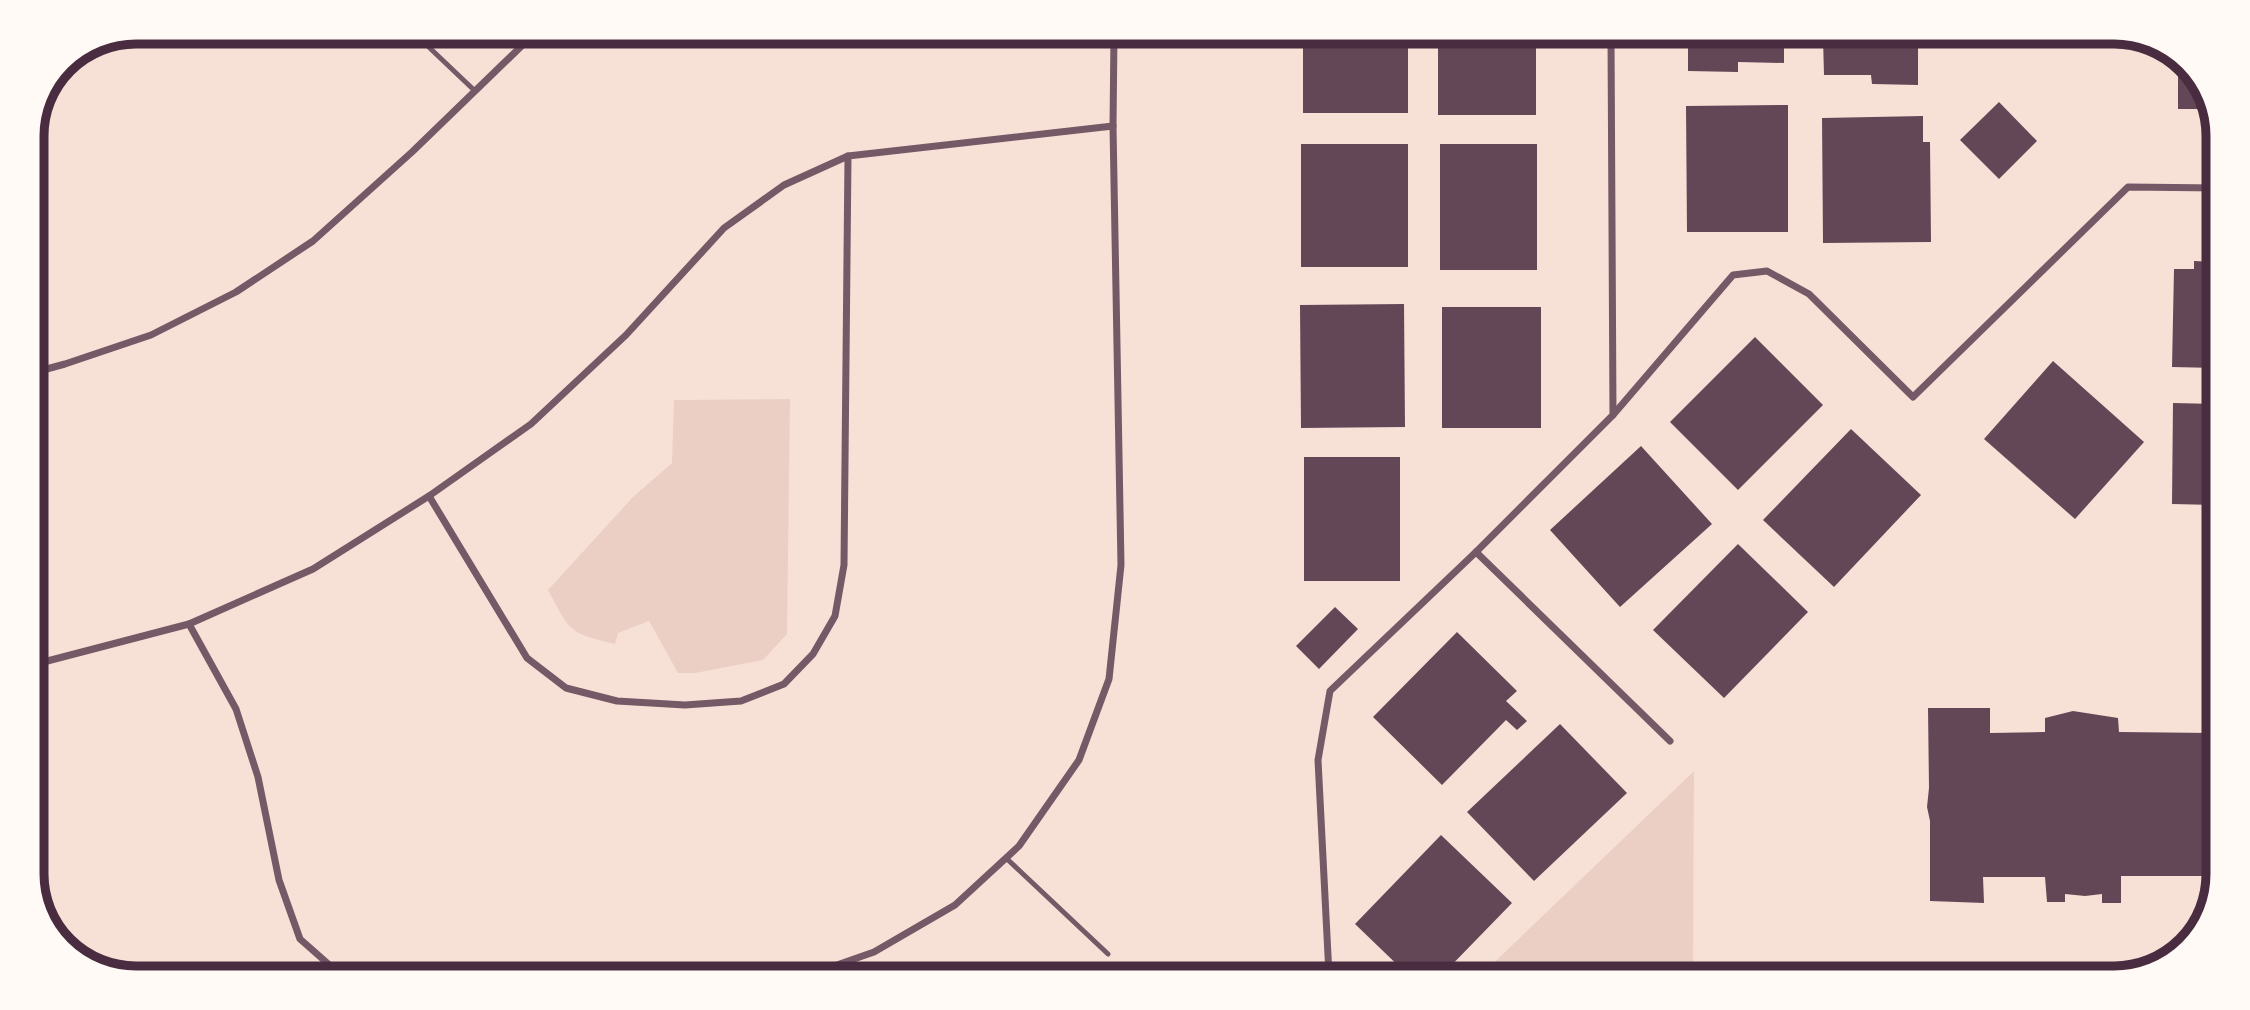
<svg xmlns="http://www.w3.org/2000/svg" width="2250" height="1010" font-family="'Fira Sans',sans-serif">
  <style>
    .green { fill: #ebcfc5 }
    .building { fill: #644757 }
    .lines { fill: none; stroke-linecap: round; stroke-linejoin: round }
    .service { stroke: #755966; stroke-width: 5 }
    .minor { stroke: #755966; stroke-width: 7 }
    .rim { fill: none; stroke: #4a2c40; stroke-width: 9 }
  </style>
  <rect width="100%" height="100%" fill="#f7e1d7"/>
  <g class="green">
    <path d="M790,399L787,634L763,660L695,673H678L649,621L618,633L615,644C568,633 570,631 548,590L633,497L672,463L674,400Z"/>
    <path d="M1694,771L1693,977L1480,976Z"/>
  </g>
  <g class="building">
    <path d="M1303,36L1408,37V113H1303Z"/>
    <rect x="1438" y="37" width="98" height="78"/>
    <path d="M1688,38H1784V63L1738,62V72L1688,71Z"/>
    <path d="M1823,38L1918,39V85L1872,84L1871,75H1824Z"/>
    <path d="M2178,59L2201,78L2211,109H2178Z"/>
    <path d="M1999,102L2037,141L1999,179L1960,140Z"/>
    <path d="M1788,105V232H1687L1686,106Z"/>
    <path d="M1923,116V142H1930L1931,242L1823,243L1822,118Z"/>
    <rect x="1301" y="144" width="107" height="123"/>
    <rect x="1440" y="144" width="97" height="126"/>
    <path d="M2194,261L2217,262L2216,368L2172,367L2174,269H2194Z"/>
    <path d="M1404,304L1405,427L1301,428L1300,305Z"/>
    <rect x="1442" y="307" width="99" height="121"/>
    <path d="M1755,337L1823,405L1738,490L1670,422Z"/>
    <path d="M2053,361L2144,442L2075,519L1984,439Z"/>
    <path d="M2173,403L2216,404L2215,505L2172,504Z"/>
    <path d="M1851,429L1921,495L1834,587L1763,520Z"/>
    <path d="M1641,446L1712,524L1620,607L1550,530Z"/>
    <rect x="1304" y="457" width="96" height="124"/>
    <path d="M1738,544L1808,612L1724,698L1653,630Z"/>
    <path d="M1335,607L1358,629L1319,669L1296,646Z"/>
    <path d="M1457,632L1517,691L1506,701L1527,721L1517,730L1506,720L1442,785L1373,717Z"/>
    <path d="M1928,708H1990V733L2045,732V718L2073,711L2118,718L2119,732L2212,733L2211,876H2121V903H2102V894L2085,896L2065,894V902H2047L2045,877H1983L1984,903L1930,901V821L1927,807L1929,788Z"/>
    <path d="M1560,724L1627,793L1534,881L1467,812Z"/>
    <path d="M1441,835L1512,903L1441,976H1409L1355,924Z"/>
  </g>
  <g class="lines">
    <g class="service">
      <path d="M414,33L475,91"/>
      <path d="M1006,858L1108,954"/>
    </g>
    <g class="minor">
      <path d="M57,75L110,42"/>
      <path d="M32,373L65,364L151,335L236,292L313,241L412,152L535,33"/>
      <path d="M1613,415L1733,275L1767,271L1809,294L1913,397L2128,187L2218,188"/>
      <path d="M429,496L527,658L566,688L617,701L685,705L741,701L784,684L813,654L835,616L844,565L848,156"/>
      <path d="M1476,552L1670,741"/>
      <path d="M189,624L236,709L258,777L279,880L300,939L334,969L342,971"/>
      <path d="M32,665L189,624L313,569L429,496L531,424L626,335L724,228L784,185L848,156L1113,126"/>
      <path d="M814,973L874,952L955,905L1019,846L1079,760L1109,679L1121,565L1113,126L1114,35"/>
      <path d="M1329,975L1318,760L1330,691L1476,552L1613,415L1611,37"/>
    </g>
  </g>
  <path d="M0 0H2250V1010H0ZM136 44H2114A92 92 0 0 1 2206 136V874A92 92 0 0 1 2114 966H136A92 92 0 0 1 44 874V136A92 92 0 0 1 136 44Z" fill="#fffaf5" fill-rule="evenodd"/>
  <path class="rim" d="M136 44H2114A92 92 0 0 1 2206 136V874A92 92 0 0 1 2114 966H136A92 92 0 0 1 44 874V136A92 92 0 0 1 136 44Z"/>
</svg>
